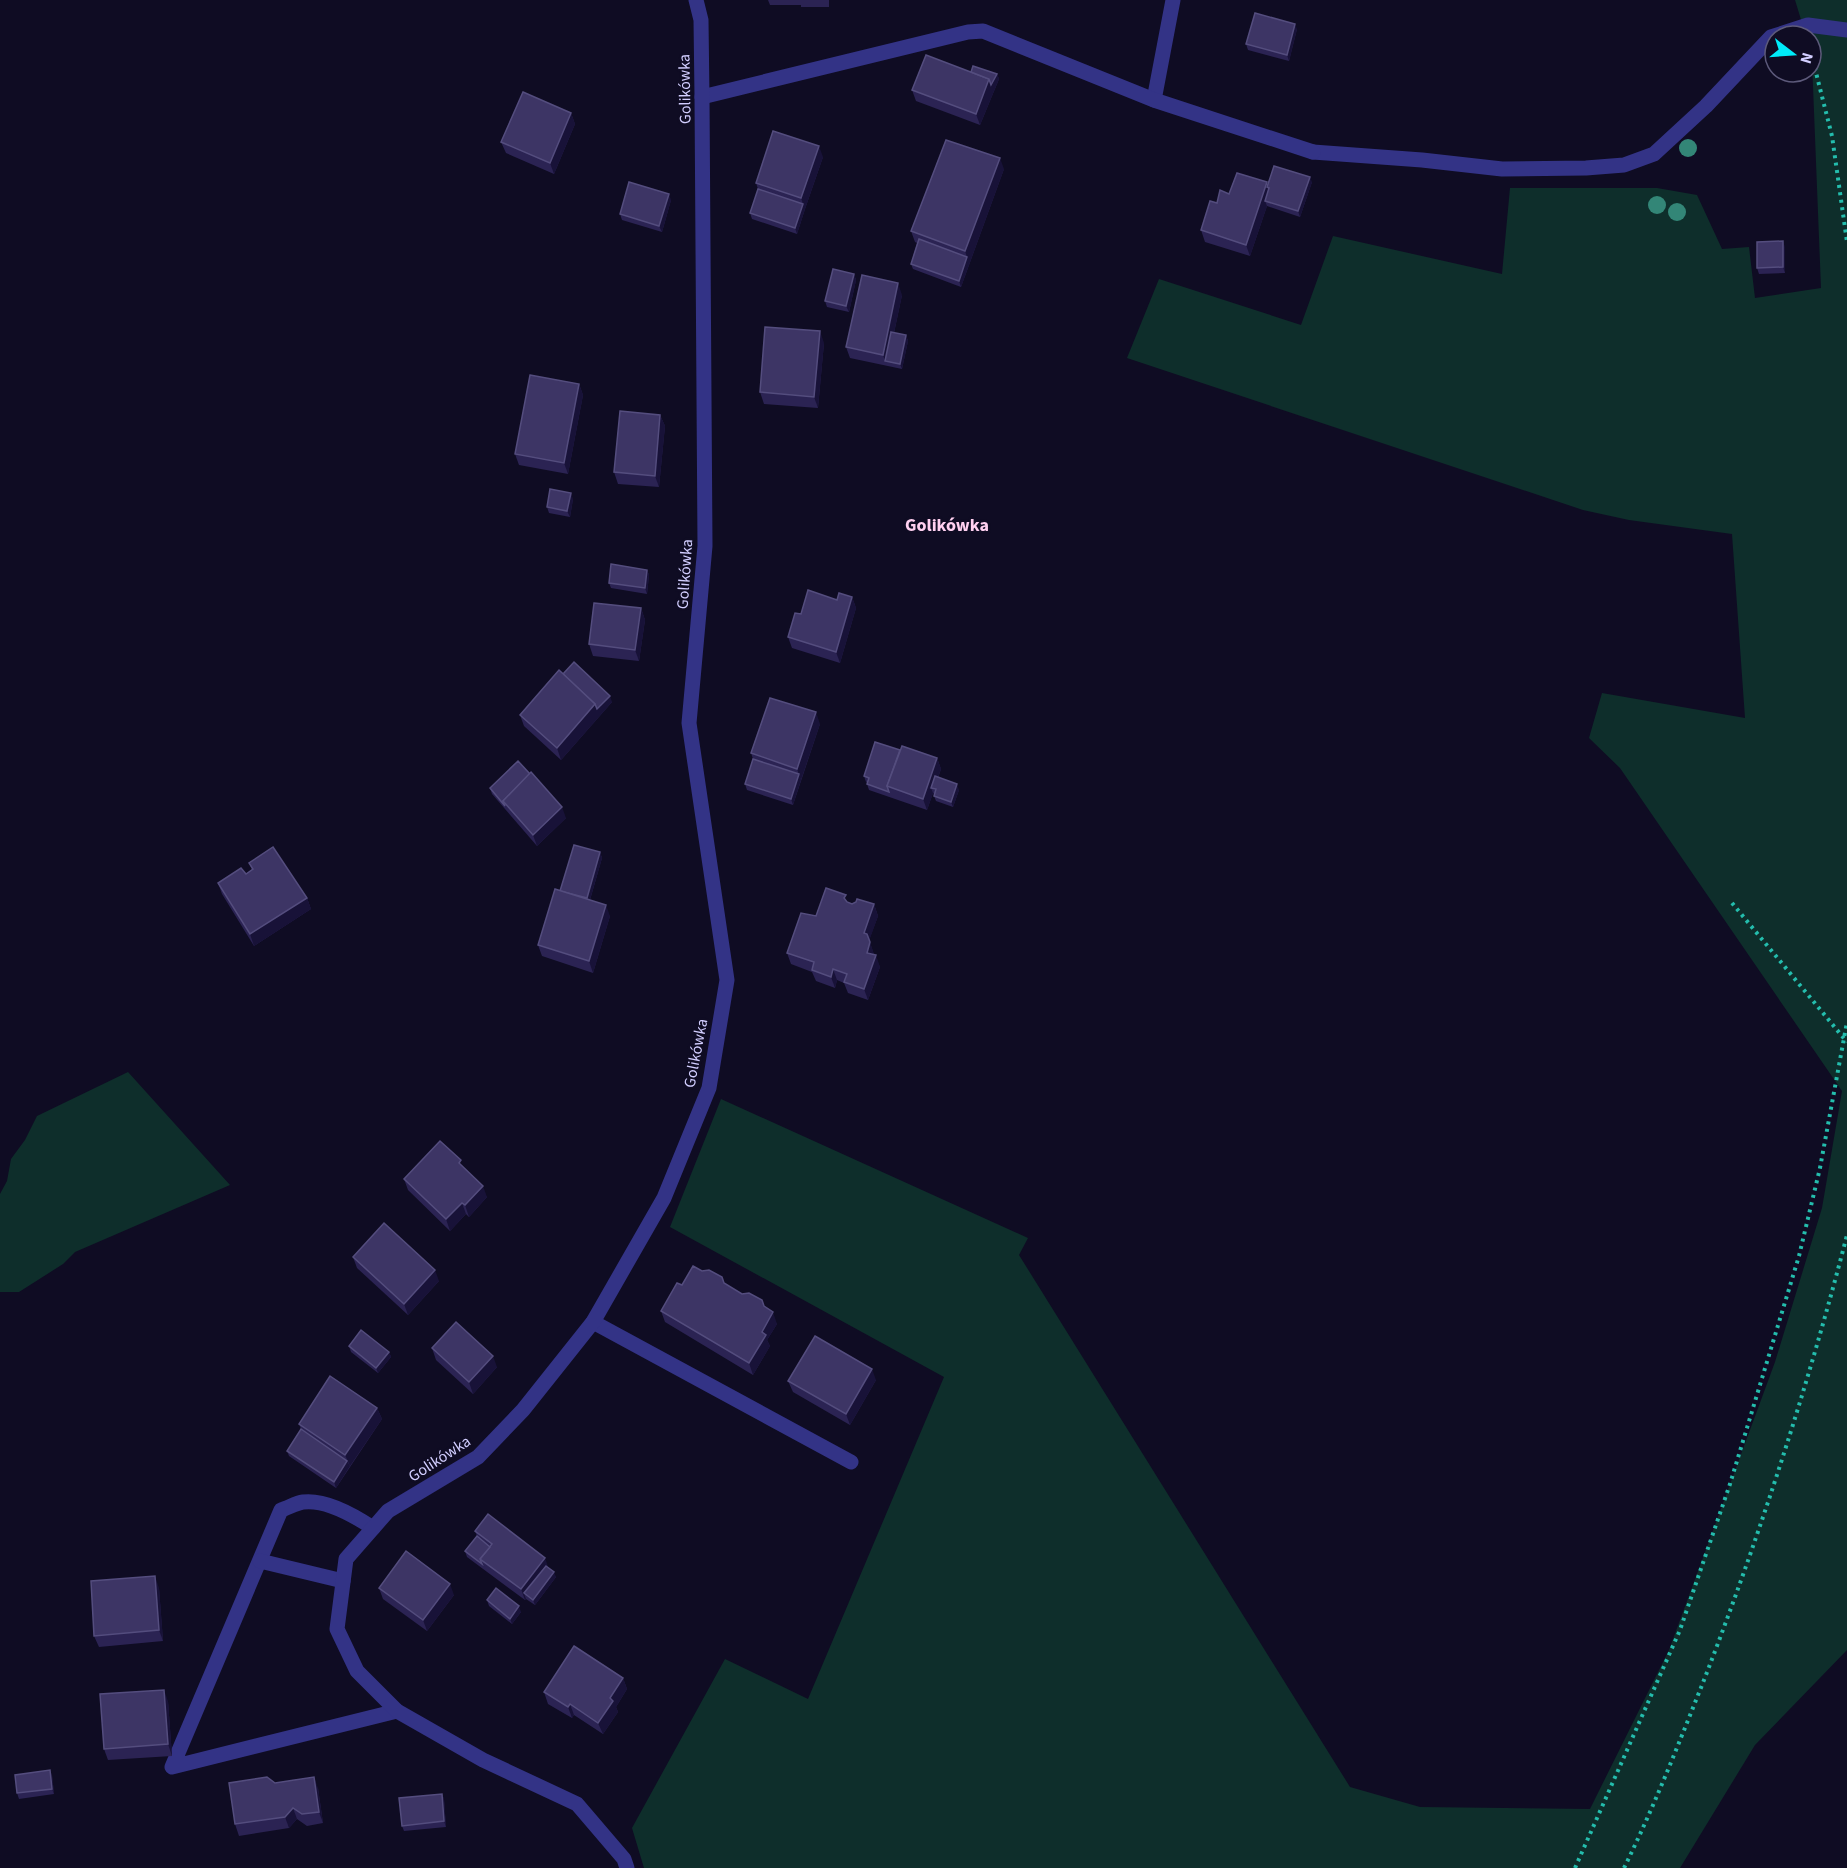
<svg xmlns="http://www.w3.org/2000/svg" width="1847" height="1868" font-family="'Source Sans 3',sans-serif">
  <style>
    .green { fill: #0e2e2b }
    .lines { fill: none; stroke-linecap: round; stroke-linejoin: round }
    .path { stroke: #24bdad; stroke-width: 4; stroke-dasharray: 3 4.5; stroke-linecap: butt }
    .lane { stroke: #333386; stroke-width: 15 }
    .street { stroke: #333386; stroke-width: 15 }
    .tree { fill: #338677 }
    .wall { fill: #2b2353 }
    .shaded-wall { fill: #181238 }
    .building { fill: #3d3565; stroke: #544d7e; stroke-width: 1.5 }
    .labels { text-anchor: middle; stroke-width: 5; stroke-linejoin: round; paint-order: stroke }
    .street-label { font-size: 16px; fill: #d2ceff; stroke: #0f0c23 }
    .neighbourhood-label { font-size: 18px; font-weight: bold; fill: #ffd0f0; stroke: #0f0c23 }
  </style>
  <rect width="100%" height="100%" fill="#0f0c23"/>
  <g class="green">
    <path d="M1795,0H1847V1650L1755,1745L1680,1868H644L632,1828L725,1659L808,1699L944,1377L670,1227L721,1099L1028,1238L1019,1255L1350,1787L1420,1807L1590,1809L1669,1650L1775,1362L1822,1208L1842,1091L1620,768L1589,738L1602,693L1745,718L1732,534L1629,520L1583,510L1127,358L1159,279L1301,325L1333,236L1502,274L1510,188H1657L1697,195L1722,249L1749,247L1755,298L1821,288L1811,36H1806Z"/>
    <path d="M128,1072L230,1185L75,1252L63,1264L19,1292H0V1194L7,1181L11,1159L25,1140L37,1116Z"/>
  </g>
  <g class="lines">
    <g class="path">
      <path d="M1811,53L1832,136L1847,242"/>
      <path d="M1732,903L1847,1042"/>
      <path d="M1575,1868L1680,1630L1730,1484L1799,1256L1820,1168L1847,1022"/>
      <path d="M1624,1868C1654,1807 1679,1743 1704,1680C1760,1535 1808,1386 1847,1235"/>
    </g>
    <g class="lane">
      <path d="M1154,100L1173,0"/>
      <path d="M1313,152L1422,160L1502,169L1586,168L1624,165L1654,154L1706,106L1771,37L1808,25L1847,30"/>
      <path d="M593,1322L851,1462"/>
      <path d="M373,1528C355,1516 326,1499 303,1502C296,1503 288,1508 281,1510L172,1767L397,1711"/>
      <path d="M260,1561L343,1581"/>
    </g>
    <g class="street">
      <path d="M702,97L968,32L983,31L1154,100L1313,152"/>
      <path d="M627,1868L624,1859L577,1804L483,1760L397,1711L357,1671L337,1629L346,1559L388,1511L478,1457L523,1410L593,1322L664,1198L709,1088L727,980L689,723L705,546L702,97L701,20L696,0"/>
    </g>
  </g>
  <g class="tree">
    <circle cx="1688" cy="148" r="9"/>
    <circle cx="1657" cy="205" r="9"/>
    <circle cx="1677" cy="212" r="9"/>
  </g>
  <g class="wall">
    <path d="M768,0H829V7H801V5H770Z"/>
    <path d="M1297,29L1289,61L1248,50L1246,44Z"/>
    <path d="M971,72L997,74L999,79L980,125L916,101L912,90Z"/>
    <path d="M571,113L575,124L554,174L506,153L501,142Z"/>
    <path d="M823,157L805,209L797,234L752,219L750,213L758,189L756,183Z"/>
    <path d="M1004,169L961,287L913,269L911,264L917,243L915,242L911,231Z"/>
    <path d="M1267,182L1268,185L1312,182L1300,217L1267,206L1250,256L1205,242L1201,230L1217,203L1229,194Z"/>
    <path d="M671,200L662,232L622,220L620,214Z"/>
    <path d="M1785,247V273L1759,274L1757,268Z"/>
    <path d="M854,274L856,280L849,312L827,307L825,301Z"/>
    <path d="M902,295L894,333L906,335L908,341L902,369L850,358L846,347Z"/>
    <path d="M824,343L818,408L764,404L760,392Z"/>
    <path d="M579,384L583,395L568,474L519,465L515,454Z"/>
    <path d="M660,415L665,426L659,487L618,484L614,472Z"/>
    <path d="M573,499L570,517L549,513L547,507Z"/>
    <path d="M647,570L649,575L647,594L611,588L609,583Z"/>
    <path d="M852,597L856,608L840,663L792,648L788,637L801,614L837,600Z"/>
    <path d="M641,608L645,620L639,661L593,656L589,644Z"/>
    <path d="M563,674L612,702L561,760L524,726L520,715Z"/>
    <path d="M820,724L793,805L747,790L745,784L753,759L751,753Z"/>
    <path d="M900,750L937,758L941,769L938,778L959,790L953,807L936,801L934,796V794L933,793L927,810L869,790L867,784L868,783L866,782L864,776Z"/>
    <path d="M490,788L566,818L537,846L492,794Z"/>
    <path d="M600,852L602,858L590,900L610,916L593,973L542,956L538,945L561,891Z"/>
    <path d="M249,863L307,898L311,909L254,946L222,894L218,883L246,874L252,870Z"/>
    <path d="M852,904H874L878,916L869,940L874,955L880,967L868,1000L848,993L844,983L837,980L835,988L816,981L812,972L791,964L787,953L816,916Z"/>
    <path d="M464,1168L487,1197L469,1217L466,1214L450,1231L408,1190L404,1179Z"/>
    <path d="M353,1257L439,1281L408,1315L357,1268Z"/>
    <path d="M724,1283L764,1307L777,1324L767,1340L770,1346L753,1375L665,1322L661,1311L682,1285Z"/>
    <path d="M349,1346L389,1352L391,1357L378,1373L351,1352Z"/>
    <path d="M432,1348L497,1367L473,1394L436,1360Z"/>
    <path d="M876,1380L850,1425L793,1392L788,1381Z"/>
    <path d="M377,1408L382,1419L336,1488L289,1456L287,1451L301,1429L299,1424Z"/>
    <path d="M475,1531L549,1568L556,1577L535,1605L526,1599L525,1600L467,1557L465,1551L477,1536Z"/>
    <path d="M159,1588L163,1641L99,1647L94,1636Z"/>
    <path d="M379,1588L454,1595L427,1631L383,1599Z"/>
    <path d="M487,1600L521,1612L512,1624L489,1606Z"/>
    <path d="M623,1678L627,1689L616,1707L618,1712L603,1734L574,1715L572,1718L548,1704L544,1692Z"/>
    <path d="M168,1701L172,1756L108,1760L104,1749Z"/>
    <path d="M52,1775L54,1794L19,1799L17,1793Z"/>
    <path d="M275,1783L318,1788L323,1823L307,1826L297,1819L289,1828L239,1836L235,1824Z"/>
    <path d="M442,1794L444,1799L446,1827L404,1831L402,1826Z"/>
  </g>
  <g class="shaded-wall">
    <path d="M1295,24L1297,29L1289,61L1287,55Z"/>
    <path d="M997,74L999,79L980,125L976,114L989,79Z"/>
    <path d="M571,113L575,124L554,174L550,163Z"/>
    <path d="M819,146L823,157L805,209L797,234L795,228L803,204L801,198Z"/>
    <path d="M1000,158L1004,169L961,287L959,281L967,257L965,251Z"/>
    <path d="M1310,177L1312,182L1300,217L1298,211Z"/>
    <path d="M1267,182L1271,194L1265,201L1267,206L1250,256L1246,245Z"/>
    <path d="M669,194L671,200L662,232L659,226Z"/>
    <path d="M1783,241L1785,247V273L1783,267Z"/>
    <path d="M854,274L856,280L849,312L846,306Z"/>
    <path d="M898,283L902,295L888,361H885L883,355Z"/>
    <path d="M820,331L824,343L818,408L814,397Z"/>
    <path d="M906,335L908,341L902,369L900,364Z"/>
    <path d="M579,384L583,395L568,474L564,463Z"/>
    <path d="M660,415L665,426L659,487L655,476Z"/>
    <path d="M571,493L573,499L570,517L567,511Z"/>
    <path d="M647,570L649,575L647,594L645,588Z"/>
    <path d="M852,597L856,608L840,663L836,652Z"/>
    <path d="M641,608L645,620L639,661L635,650Z"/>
    <path d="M610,696L612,702L561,760L557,748L595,704Z"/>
    <path d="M816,712L820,724L801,780L797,769Z"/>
    <path d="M937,758L941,769L934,789L931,788L933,793L927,810L923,799Z"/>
    <path d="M799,774L801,780L793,805L791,799Z"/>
    <path d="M957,784L959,790L953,807L951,802Z"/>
    <path d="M562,807L566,818L537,846L533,835Z"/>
    <path d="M600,852L602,858L589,903L587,898Z"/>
    <path d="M307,898L311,909L254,946L250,934Z"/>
    <path d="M874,904L878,916L868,944L864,933Z"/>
    <path d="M606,905L610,916L593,973L589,961Z"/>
    <path d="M870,942L874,954L871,964L867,953Z"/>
    <path d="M876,955L880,967L868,1000L864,989Z"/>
    <path d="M833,969L837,980L835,988L831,977Z"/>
    <path d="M483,1186L487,1197L469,1217L465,1205Z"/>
    <path d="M462,1203L466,1214L450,1231L446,1219Z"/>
    <path d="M435,1270L439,1281L408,1315L404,1304Z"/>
    <path d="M773,1312L777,1324L767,1340L770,1346L753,1375L749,1363L762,1332Z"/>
    <path d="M389,1352L391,1357L378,1373L376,1368Z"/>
    <path d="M493,1356L497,1367L473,1394L469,1382Z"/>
    <path d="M872,1369L876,1380L850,1425L846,1414Z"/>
    <path d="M377,1408L382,1419L350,1466L345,1455Z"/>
    <path d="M347,1461L350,1466L336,1488L334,1482Z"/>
    <path d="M545,1558L549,1569L524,1593L526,1599L525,1600L521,1589Z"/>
    <path d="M554,1572L556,1577L535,1605L533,1600Z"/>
    <path d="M155,1576L159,1588L163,1641L159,1630Z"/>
    <path d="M450,1584L454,1595L427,1631L423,1620Z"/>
    <path d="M519,1606L521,1612L512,1624L510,1619Z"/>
    <path d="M623,1678L627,1689L616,1707L618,1712L603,1734L598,1723L610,1698Z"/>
    <path d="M164,1690L168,1701L172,1756L168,1744Z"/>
    <path d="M570,1704L574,1715L572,1718L568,1707Z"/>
    <path d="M50,1770L52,1775L54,1794L52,1789Z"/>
    <path d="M314,1777L318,1788L323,1823L319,1812Z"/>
    <path d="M442,1794L444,1799L446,1827L444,1821Z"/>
    <path d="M293,1808L297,1819L289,1828L285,1817Z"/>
  </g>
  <g class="building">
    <path d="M1255,13L1295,24L1287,55L1246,44Z"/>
    <path d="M926,55L989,79L976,114L912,90Z"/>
    <path d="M973,66L997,74L991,85L989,79L971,72Z"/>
    <path d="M523,92L571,113L550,163L501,142Z"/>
    <path d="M773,131L819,146L801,198L756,183Z"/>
    <path d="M946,140L1000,158L965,251L911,231Z"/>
    <path d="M1274,166L1310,177L1298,211L1265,201L1269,188L1267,187Z"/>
    <path d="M1237,173L1267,182L1246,245L1201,230L1210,201L1217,203L1220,190L1229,194Z"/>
    <path d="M629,182L669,194L659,226L620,214Z"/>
    <path d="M758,189L803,204L795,228L750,213Z"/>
    <path d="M919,239L967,257L959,281L911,264Z"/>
    <path d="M1783,241V267L1757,268V242Z"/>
    <path d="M833,269L854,274L846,306L825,301Z"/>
    <path d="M862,275L898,283L883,355L846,347Z"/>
    <path d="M765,327L820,331L814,397L760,392Z"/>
    <path d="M891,332L906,335L900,364L885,361Z"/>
    <path d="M530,375L579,384L564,463L515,454Z"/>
    <path d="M620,411L660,415L655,476L614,472Z"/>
    <path d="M550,489L571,493L567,511L547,507Z"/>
    <path d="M611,564L647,570L645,588L609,583Z"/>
    <path d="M808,590L837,600L839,593L852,597L836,652L788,637L795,613L801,614Z"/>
    <path d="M594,603L641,608L635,650L589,644Z"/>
    <path d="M574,662L610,696L597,709L595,704L563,674Z"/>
    <path d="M559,670L595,704L557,748L520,715Z"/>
    <path d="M770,698L816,712L797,769L751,753Z"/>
    <path d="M875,742L900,750L887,786L889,792L867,784L869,778L864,776Z"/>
    <path d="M902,746L937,758L923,799L887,786Z"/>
    <path d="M753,759L799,774L791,799L745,784Z"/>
    <path d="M518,761L530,774L503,801L505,806L490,788Z"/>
    <path d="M531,772L562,807L533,835L503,801Z"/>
    <path d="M935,776L957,784L951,802L934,796L936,789L931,788Z"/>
    <path d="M574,845L600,852L587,898L560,891Z"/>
    <path d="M273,847L307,898L250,934L218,883L241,868L246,874L253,869L249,863Z"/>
    <path d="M826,888L846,895L844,898L847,902L852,904L856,902L857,899L874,904L864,933L867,934L870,942L867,953L876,955L864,989L844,982L847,974L833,969L831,977L812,970L814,962L787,953L801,913L816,916Z"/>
    <path d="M555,889L606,905L589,961L538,945Z"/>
    <path d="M440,1141L461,1160L459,1163L483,1186L465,1205L462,1203L446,1219L404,1179Z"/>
    <path d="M384,1223L435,1270L404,1304L353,1257Z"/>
    <path d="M693,1266L702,1271L709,1270L722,1277L724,1283L742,1294L749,1293L762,1300L764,1306L773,1312L762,1332L766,1335L749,1363L661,1311L677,1283L682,1285Z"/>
    <path d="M456,1322L493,1356L469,1382L432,1348Z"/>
    <path d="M361,1330L389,1352L376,1368L349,1346Z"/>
    <path d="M815,1336L872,1369L846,1414L788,1381Z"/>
    <path d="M330,1376L377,1408L345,1455L299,1424Z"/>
    <path d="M301,1429L347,1461L334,1482L287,1451Z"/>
    <path d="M488,1514L545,1558L521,1589L480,1559L492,1544L475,1531Z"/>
    <path d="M477,1536L490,1547L480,1559L482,1564L465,1551Z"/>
    <path d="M406,1551L450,1584L423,1620L379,1588Z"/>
    <path d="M546,1566L554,1572L533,1600L524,1593Z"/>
    <path d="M155,1576L159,1630L94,1636L91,1581Z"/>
    <path d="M496,1588L519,1606L510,1619L487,1600Z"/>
    <path d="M574,1646L623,1678L610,1698L613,1701L598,1723L570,1704L568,1707L544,1692Z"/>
    <path d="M164,1690L168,1744L104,1749L100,1694Z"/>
    <path d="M50,1770L52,1789L17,1793L15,1775Z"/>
    <path d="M267,1777L275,1783L314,1777L319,1812L302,1814L293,1808L285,1817L235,1824L229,1783Z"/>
    <path d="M442,1794L444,1821L402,1826L399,1798Z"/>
  </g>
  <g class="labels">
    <g class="street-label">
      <text transform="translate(684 89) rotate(-91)" y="6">Golikówka</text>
      <text transform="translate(684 574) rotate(-86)" y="6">Golikówka</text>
      <text transform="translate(695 1053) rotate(-79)" y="6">Golikówka</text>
      <text transform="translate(439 1458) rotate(-33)" y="6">Golikówka</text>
    </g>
    <g class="neighbourhood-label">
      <text x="947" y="531">Golikówka</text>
    </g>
  </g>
  <g transform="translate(1793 54) rotate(107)"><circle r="28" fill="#0f0c23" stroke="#5d5a7b" stroke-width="1.5"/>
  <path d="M0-4.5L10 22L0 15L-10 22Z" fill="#00ebf9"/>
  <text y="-9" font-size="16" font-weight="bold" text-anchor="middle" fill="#d2ceff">N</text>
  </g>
</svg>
